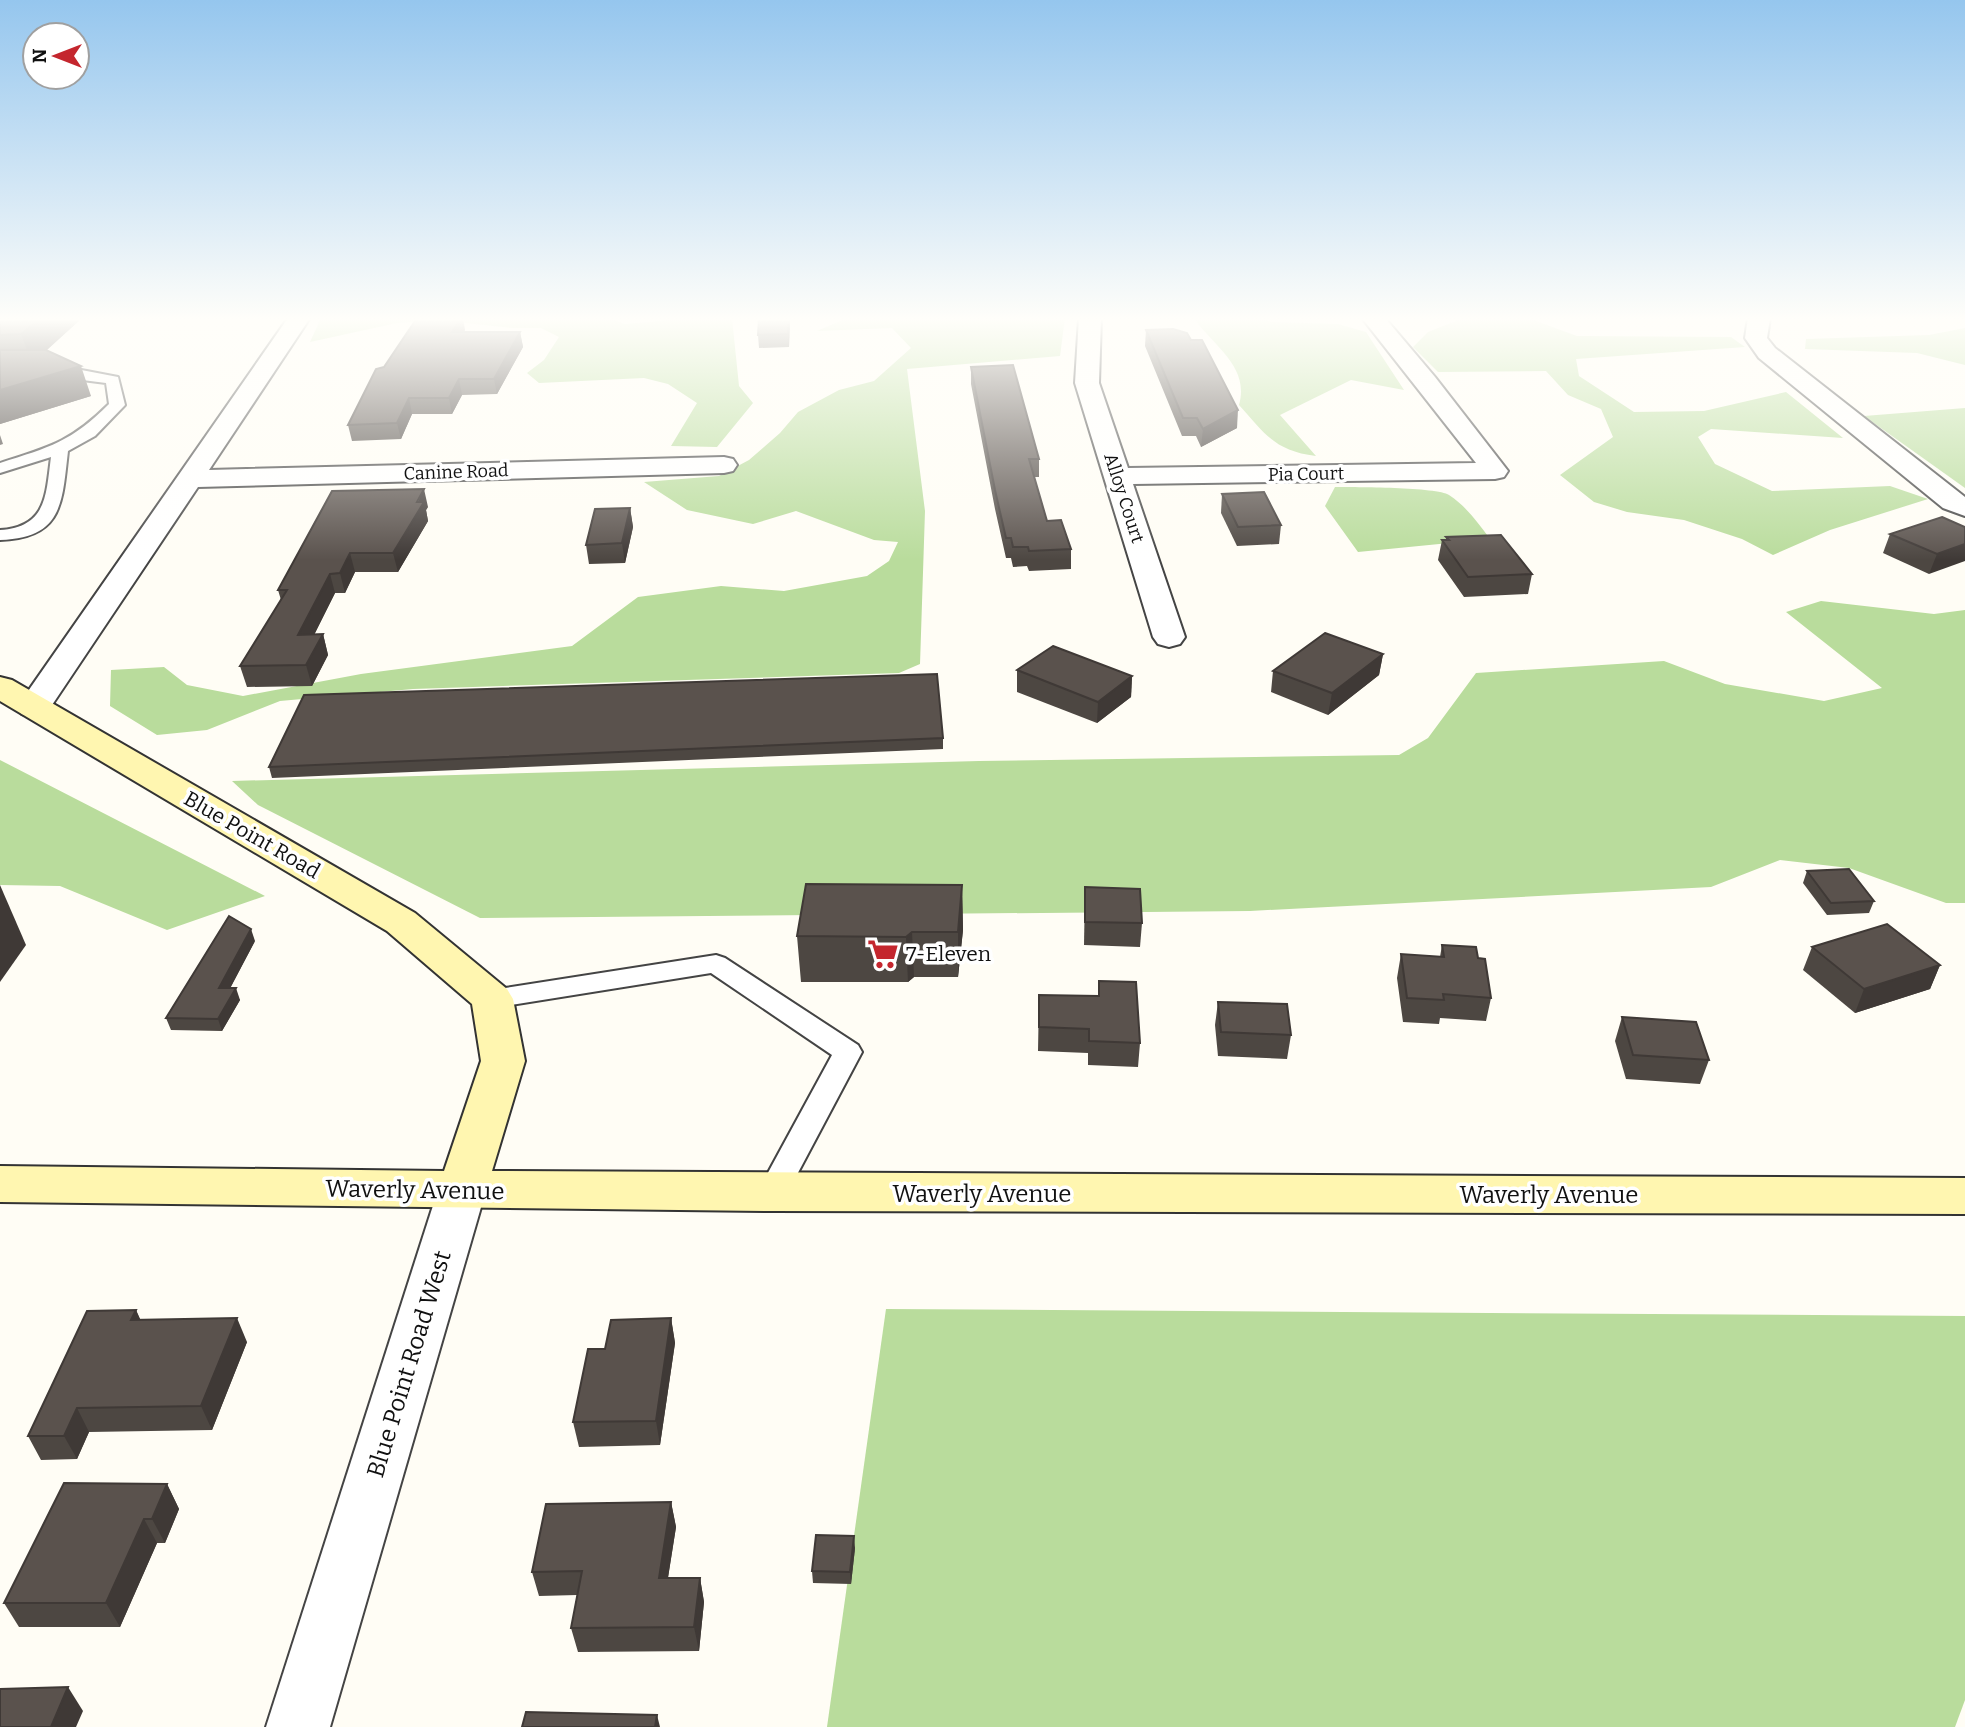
<svg xmlns="http://www.w3.org/2000/svg" width="1965" height="1727" font-family="Bitter,serif">
  <style>
    .forest { fill: #b9dc9c }
    .lines { fill: none; stroke-linecap: round; stroke-linejoin: round }
    .lane-casing { stroke: #444; stroke-width: 4 }
    .street-casing { stroke: #444; stroke-width: 4 }
    .secondary-casing { stroke: #333; stroke-width: 4 }
    .lane { fill: #fff; fill-rule: evenodd }
    .street { fill: #fff; fill-rule: evenodd }
    .secondary { fill: #fff6b0; fill-rule: evenodd }
    .wall { fill: #4d4742 }
    .shaded-wall { fill: #3f3936 }
    .building { fill: #5a524d; stroke: #3f3936; stroke-width: 2 }
    .labels { text-anchor: middle; stroke-width: 7; stroke-linejoin: round; paint-order: stroke }
    .far-street-label { font-size: 18px; fill: #111; stroke: #fff }
    .street-label { font-size: 21px; fill: #111; stroke: #fff }
    .poi-label { font-size: 21px; fill: #111; stroke: #fff; text-anchor: start }
    .near-street-label { font-size: 24px; fill: #111; stroke: #fff }
  </style>
  <rect width="100%" height="100%" fill="#fffdf5"/>
  <g class="forest">
    <path d="M321,318H610L625,324L693,318H732L739,386L753,403L717,447L671,446L697,403L668,384L644,378L539,383L527,373L544,360L559,337L541,328H512L438,320L397,323L310,342Z"/>
    <path d="M847,318H1065L1060,356L907,369L925,511L920,664L899,673L413,689L280,701L207,730L157,735L110,706L111,670L164,667L187,685L243,696L361,674L572,646L638,597L721,586L784,591L867,576L889,561L898,542L874,540L796,511L753,524L687,510L644,482L719,476L749,460L780,433L798,412L839,390L874,381L911,348L892,328L817,331Z"/>
    <path d="M1194,318H1261L1272,322L1338,324L1366,332L1404,390L1351,380L1280,415L1316,456C1275,451 1265,434 1239,405C1250,366 1213,346 1194,318Z"/>
    <path d="M1463,318H1535L1536,321L1577,336L1731,337L1745,347L1576,359L1579,376L1634,412L1704,411L1786,392L1843,438L1711,429L1698,437L1715,464L1772,491L1890,486L1928,499L1830,530L1773,555L1742,539L1684,520L1627,512L1594,502L1560,475L1613,437L1601,409L1568,395L1546,371L1438,372L1413,347L1428,332Z"/>
    <path d="M1965,328V365L1917,353L1805,349L1806,339L1929,335Z"/>
    <path d="M1965,408V488L1864,416Z"/>
    <path d="M1335,487C1354,487 1437,487 1449,495C1466,506 1479,524 1490,539L1358,552L1325,506Z"/>
    <path d="M1821,601L1934,614L1965,610V903H1946L1849,868L1780,860L1711,887L1250,911L480,918L258,805L232,781L979,761L1399,755L1428,738L1476,673L1664,661L1725,684L1824,701L1882,688L1786,612Z"/>
    <path d="M0,760L265,896L167,930L60,886L0,885Z"/>
    <path d="M886,1309L1965,1316V1700L1955,1727H827Z"/>
  </g>
  <g class="lines">
    <defs>
      <g id="lane">
        <path d="M29,366L71,368L118,377L125,405L95,436L68,451C62,503 63,538 0,540V530C47,527 46,495 51,457L0,473V463C50,447 71,442 109,404L106,383L43,375L0,377V367Z"/>
        <path d="M716,955L725,958L858,1045L862,1052L783,1201L772,1205L761,1201L757,1193L832,1055L711,973L492,1008L482,1005L478,999L482,993L492,990Z"/>
      </g>
      <g id="street">
        <path d="M288,318H310L209,470L724,457L733,459L737,465L733,471L724,473L198,487L46,714L34,717L22,714L17,707Z"/>
        <path d="M1079,318H1101L1099,383L1128,468L1476,463L1362,318H1385L1435,377L1508,471L1504,477L1495,479L1133,484L1185,637L1180,644L1169,647L1158,644L1153,637L1075,383Z"/>
        <path d="M1748,318H1770L1767,338L1775,348L1965,497V516L1943,508L1759,358L1745,338Z"/>
        <path d="M462,1172L479,1177L486,1190L330,1727H266L438,1190L445,1177Z"/>
      </g>
      <path id="secondary" d="M0,677L12,680L415,913L507,989L513,999L525,1061L492,1171L1965,1178V1214L772,1211L0,1202V1166L444,1171L481,1061L472,1004L387,931L0,701Z"/>
    </defs>
    <use href="#lane" class="lane-casing"/>
    <use href="#street" class="street-casing"/>
    <use href="#secondary" class="secondary-casing"/>
    <use href="#lane" class="lane"/>
    <use href="#street" class="street"/>
    <use href="#secondary" class="secondary"/>
  </g>
  <g class="wall">
    <path d="M0,318H82L47,350L91,396L0,424Z"/>
    <path d="M790,318L789,347L759,348L758,335Z"/>
    <path d="M465,330L464,332H520L523,347L497,394L462,395L452,414H412L401,439L352,441L348,425L384,367Z"/>
    <path d="M1146,330L1191,340L1237,428L1201,447L1196,436H1182L1145,346Z"/>
    <path d="M971,367L1039,459V477H1034L1047,521L1071,549V569L1029,571L1027,566L1013,567L1011,558H1006L995,509L971,384Z"/>
    <path d="M1222,494L1281,525L1279,544L1237,546L1221,513Z"/>
    <path d="M428,507L426,510L428,521L398,572H355L345,593H335L314,635L323,634L328,655L312,686L247,687L240,666L281,600L278,590Z"/>
    <path d="M630,508L633,527L625,563L589,564L586,545Z"/>
    <path d="M1965,527L1929,574L1883,553L1890,534Z"/>
    <path d="M1446,537L1532,574L1528,594L1464,597L1438,560L1442,540H1446Z"/>
    <path d="M1383,654L1379,675L1328,715L1271,692L1273,671Z"/>
    <path d="M1017,670L1132,676L1131,697L1097,723L1017,692Z"/>
    <path d="M943,738V749L272,778L269,767Z"/>
    <path d="M1807,871L1874,901L1869,913L1827,915L1803,883Z"/>
    <path d="M962,885L963,930L958,977H914L908,982H801L797,936Z"/>
    <path d="M1085,887L1142,923L1140,947L1084,945Z"/>
    <path d="M255,941L230,988L240,1000L222,1031L171,1030L166,1018Z"/>
    <path d="M1442,945L1478,958L1491,998L1486,1021L1440,1018L1439,1024L1403,1022L1397,978L1401,954L1440,957Z"/>
    <path d="M1812,947L1940,965L1930,989L1855,1013L1803,970Z"/>
    <path d="M1099,981L1140,1043L1138,1067L1088,1065V1053L1038,1051L1039,995L1099,996Z"/>
    <path d="M1218,1002L1291,1035L1287,1059L1218,1056L1215,1025Z"/>
    <path d="M1622,1017L1709,1060L1700,1084L1626,1079L1615,1041Z"/>
    <path d="M136,1310L140,1320L247,1342L212,1430L89,1432L77,1459L41,1460L28,1436Z"/>
    <path d="M671,1318L675,1343L660,1445L579,1447L573,1422L605,1349Z"/>
    <path d="M167,1484L179,1509L165,1543H157L120,1627H19L4,1603Z"/>
    <path d="M671,1502L676,1527L668,1578H700L704,1602L699,1651L578,1652L571,1628L577,1595L539,1596L532,1572Z"/>
    <path d="M855,1548L851,1584L813,1583L812,1571Z"/>
  </g>
  <g class="shaded-wall">
    <path d="M41,318H82L32,363L21,334Z"/>
    <path d="M461,318H463L465,330L455,347L452,332Z"/>
    <path d="M789,318H790L789,347L788,334Z"/>
    <path d="M520,332L523,347L497,394L494,379Z"/>
    <path d="M81,366L91,396L0,424V390Z"/>
    <path d="M459,379L462,395L452,414L449,398Z"/>
    <path d="M409,398L412,414L401,439L397,423Z"/>
    <path d="M1238,410L1237,428L1201,447L1203,429Z"/>
    <path d="M0,435L3,444L0,445Z"/>
    <path d="M424,489L428,507L426,510L428,521L398,572L393,553Z"/>
    <path d="M630,508L633,527L625,563L622,543Z"/>
    <path d="M1965,544V561L1929,574L1937,554Z"/>
    <path d="M350,553L355,572L345,593L340,573Z"/>
    <path d="M330,574L335,593L304,655L298,635Z"/>
    <path d="M323,634L328,655L312,686L306,665Z"/>
    <path d="M1383,654L1379,675L1328,715L1332,693Z"/>
    <path d="M1132,676L1131,697L1097,723L1098,702Z"/>
    <path d="M0,885L26,945L0,982Z"/>
    <path d="M962,885L963,930L958,977V932Z"/>
    <path d="M251,929L255,941L224,1000L219,988Z"/>
    <path d="M912,932L914,977L908,982L906,937Z"/>
    <path d="M1940,965L1930,989L1855,1013L1864,989Z"/>
    <path d="M236,988L240,1000L222,1031L218,1019Z"/>
    <path d="M136,1310L147,1334L131,1320Z"/>
    <path d="M237,1318L247,1342L212,1430L201,1406Z"/>
    <path d="M671,1318L675,1343L660,1445L656,1421Z"/>
    <path d="M77,1408L89,1432L77,1459L64,1436Z"/>
    <path d="M167,1484L179,1509L165,1543L152,1519Z"/>
    <path d="M671,1502L676,1527L664,1602L659,1578Z"/>
    <path d="M144,1519L157,1543L120,1627L106,1603Z"/>
    <path d="M854,1536L855,1548L851,1584L850,1572Z"/>
    <path d="M700,1578L704,1602L699,1651L694,1627Z"/>
    <path d="M68,1687L83,1711L76,1727H51Z"/>
    <path d="M657,1715L660,1727H655Z"/>
  </g>
  <g class="building">
    <path d="M0,318H41L21,334L0,335Z"/>
    <path d="M417,318H461L452,332H520L494,379H459L449,398H409L397,423L348,425L376,369L384,367Z"/>
    <path d="M759,318H789L788,334L758,335Z"/>
    <path d="M1173,329L1187,333L1191,340H1202L1238,410L1203,429L1197,418H1183L1146,330Z"/>
    <path d="M0,350H46L81,366L0,390Z"/>
    <path d="M1013,365L1039,459H1029L1047,521L1061,520L1071,549L1029,551L1028,547H1013L1011,538H1006L995,490L971,367Z"/>
    <path d="M424,489L417,502H424L393,553H350L340,573L330,574L298,635L323,634L306,665L240,666L287,590H278L332,491Z"/>
    <path d="M1264,492L1281,525L1238,527L1222,494Z"/>
    <path d="M630,508L622,543L586,545L595,509Z"/>
    <path d="M1942,517L1965,527V544L1937,554L1890,534Z"/>
    <path d="M1501,535L1532,574L1468,577L1442,540H1449L1446,537Z"/>
    <path d="M1325,633L1383,654L1332,693L1273,671Z"/>
    <path d="M1053,646L1132,676L1098,702L1017,670Z"/>
    <path d="M937,674L943,738L269,767L304,695Z"/>
    <path d="M1849,869L1874,901L1831,903L1807,871Z"/>
    <path d="M806,884L962,885L958,932H912L906,937L797,936Z"/>
    <path d="M1085,887L1140,889L1142,923L1085,922Z"/>
    <path d="M229,916L251,929L219,988H236L218,1019L166,1018Z"/>
    <path d="M1887,924L1940,965L1864,989L1812,947Z"/>
    <path d="M1442,945L1476,947L1478,958L1485,959L1491,998L1443,994L1444,1000L1407,998L1401,954L1444,957Z"/>
    <path d="M1099,981L1136,982L1140,1043L1089,1041V1029L1039,1027V995L1099,996Z"/>
    <path d="M1218,1002L1287,1004L1291,1035L1221,1032Z"/>
    <path d="M1622,1017L1696,1022L1709,1060L1633,1055Z"/>
    <path d="M136,1310L131,1320L237,1318L201,1406L77,1408L64,1436H28L87,1311Z"/>
    <path d="M671,1318L656,1421L573,1422L588,1349H605L611,1320Z"/>
    <path d="M64,1483L167,1484L152,1519H144L106,1603H4Z"/>
    <path d="M671,1502L659,1578H700L694,1627L571,1628L582,1571L532,1572L546,1504Z"/>
    <path d="M816,1535L854,1536L850,1572L812,1571Z"/>
    <path d="M68,1687L51,1727H0V1689Z"/>
    <path d="M526,1712L657,1715L655,1727H522Z"/>
  </g>
  <linearGradient id="sky" x2="0" y2="1"><stop stop-color="#95c6ee"/><stop offset="0.57" stop-color="#fffefa"/><stop offset="1" stop-color="#fffefa" stop-opacity="0"/></linearGradient>
  <rect width="1965" height="560" fill="url(#sky)"/>
  <defs>
    <symbol id="supermarket-bare" viewBox="-9 -9 18 18"><path d="M-6-5.5h2.5l.6 2H6L4.5 2H-2.5L-4.4-4H-6ZM-1.5 3.2a1.3 1.3 0 1 0 .1 0ZM3 3.2a1.3 1.3 0 1 0 .1 0Z" fill="#c4262e" stroke="#fff" stroke-width="2.5" paint-order="stroke"/></symbol>
  </defs>
  <g fill-rule="evenodd">
    <use href="#supermarket-bare" x="861" y="932" width="44" height="44"/>
  </g>
  <g class="labels">
    <g class="far-street-label">
      <text transform="translate(456 472) rotate(-2)" y="6">Canine Road</text>
      <text transform="translate(1306 474) rotate(-1)" y="6">Pia Court</text>
      <text transform="translate(1124 498) rotate(72)" y="6">Alloy Court</text>
    </g>
    <g class="street-label">
      <text transform="translate(252 835) rotate(30)" y="7">Blue Point Road</text>
    </g>
    <g class="poi-label">
      <text x="906" y="961">7-Eleven</text>
    </g>
    <g class="near-street-label">
      <text transform="translate(415 1190) rotate(1)" y="8">Waverly Avenue</text>
      <text x="982" y="1202">Waverly Avenue</text>
      <text x="1549" y="1203">Waverly Avenue</text>
      <text transform="translate(409 1364) rotate(-73)" y="8">Blue Point Road West</text>
    </g>
  </g>
  <g transform="translate(56 56) rotate(270)"><circle r="33" fill="#ffffff" stroke="#a0a0a0" stroke-width="2"/>
  <path d="M0-5L12 26L0 18L-12 26Z" fill="#c4262e"/>
  <text y="-10" font-size="19" font-weight="bold" text-anchor="middle" fill="#111111">N</text>
  </g>
</svg>
